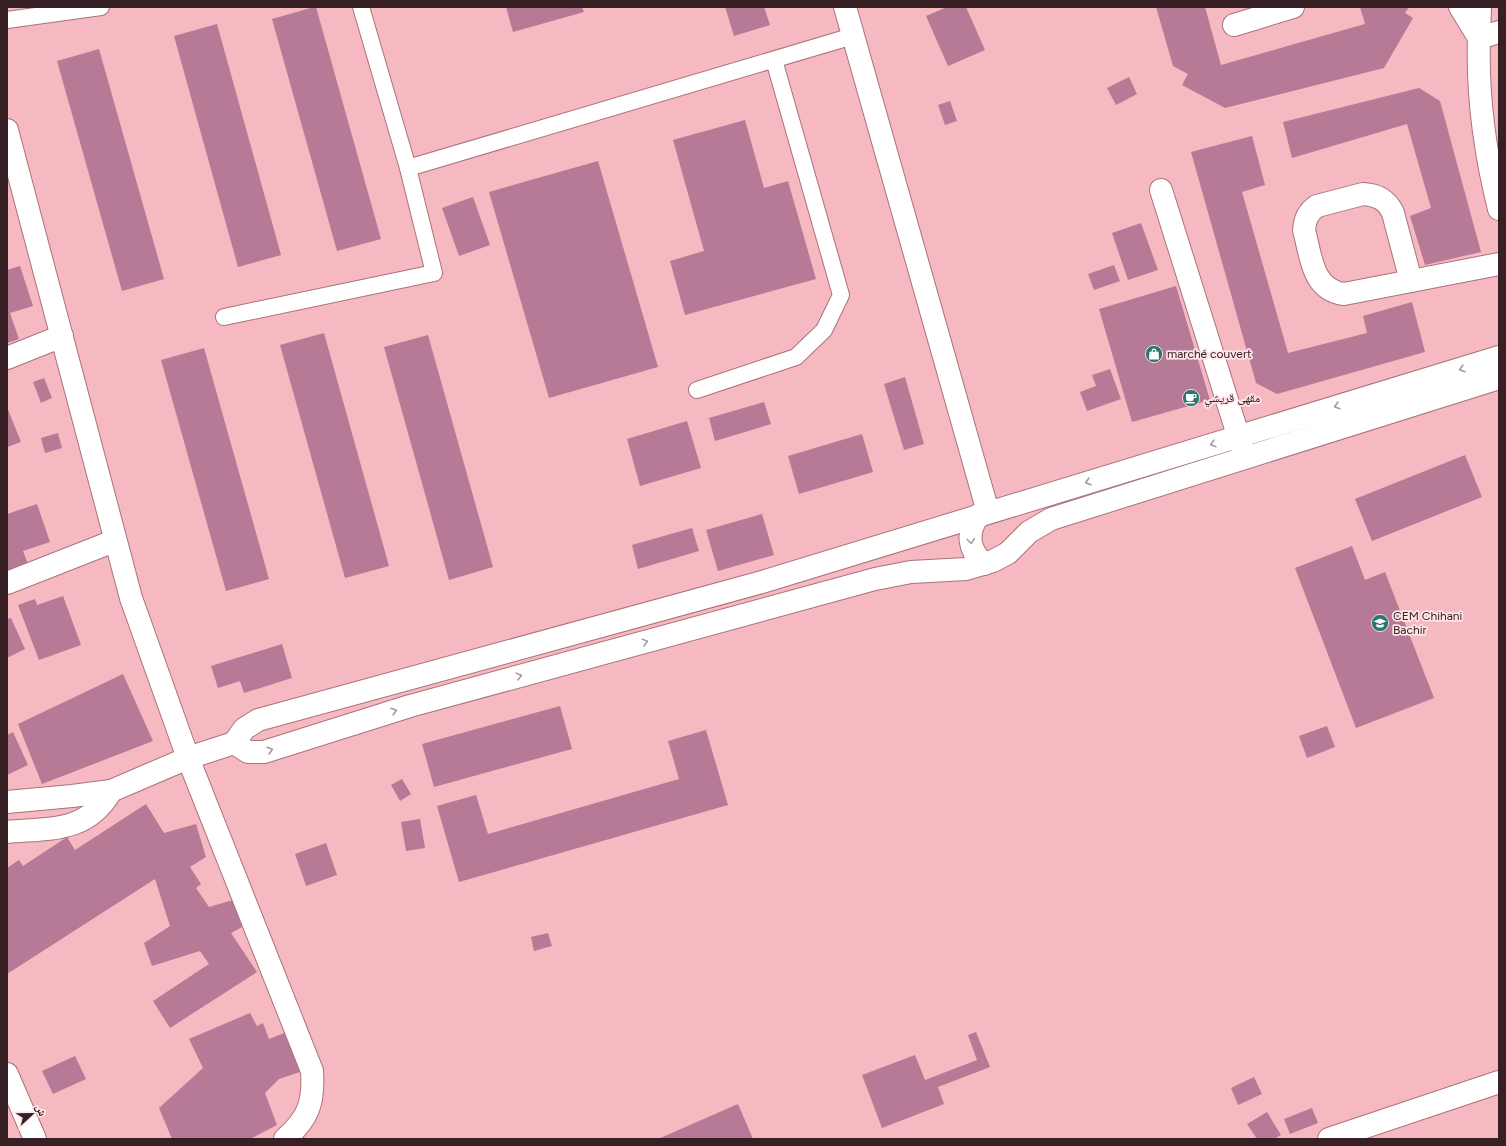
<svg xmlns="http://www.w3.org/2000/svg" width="1506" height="1146" font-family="Figtree,'Noto Naskh Arabic',sans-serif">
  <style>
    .building { fill: #b67996 }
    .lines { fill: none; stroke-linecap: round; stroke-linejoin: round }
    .lane-casing { stroke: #aa727b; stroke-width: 18 }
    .street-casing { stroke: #aa727b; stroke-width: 24 }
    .secondary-casing { stroke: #aa727b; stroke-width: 24 }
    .lane { stroke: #fff; stroke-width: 16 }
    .street { stroke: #fff; stroke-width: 22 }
    .secondary { stroke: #fff; stroke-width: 22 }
    .oneway { stroke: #a59b9c }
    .labels { text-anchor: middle; stroke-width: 3.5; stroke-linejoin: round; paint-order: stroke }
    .poi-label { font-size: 12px; fill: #372024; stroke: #ffe5e8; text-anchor: start }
  </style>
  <rect width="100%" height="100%" fill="#f6b9c1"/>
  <g class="building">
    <path d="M314,7H316L381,239L337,251L272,19Z"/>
    <path d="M506,7H582L584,12L513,32Z"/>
    <path d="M725,7H764L770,25L734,36Z"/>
    <path d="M947,7H966L985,50L948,66L926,16Z"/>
    <path d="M1156,7H1205L1221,65L1365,24L1360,7H1409L1405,13L1413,18L1384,68L1225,108L1182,85L1188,74L1173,66Z"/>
    <path d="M217,24L281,255L238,267L174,36Z"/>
    <path d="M99,49L164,279L122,291L57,61Z"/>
    <path d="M1129,77L1137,94L1116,105L1107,88Z"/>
    <path d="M1419,88L1440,101L1481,252L1425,265L1410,216L1431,208L1407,124L1292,158L1283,122Z"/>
    <path d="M950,101L957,121L945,125L938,105Z"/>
    <path d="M745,120L764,188L788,181L816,279L685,315L670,261L704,251L673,140Z"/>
    <path d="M1252,136L1265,185L1242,192L1288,353L1367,333L1363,316L1412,302L1425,352L1277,394L1256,383L1191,152Z"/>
    <path d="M598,161L658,367L549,398L489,192Z"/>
    <path d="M473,197L490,245L459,256L442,208Z"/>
    <path d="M1141,223L1158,270L1128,280L1112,233Z"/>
    <path d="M1114,265L1120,281L1094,290L1088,274Z"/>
    <path d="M20,266L33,306L10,313L19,339L7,343V270Z"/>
    <path d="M1176,286L1210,400L1132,422L1099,309Z"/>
    <path d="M324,333L389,566L345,578L280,345Z"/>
    <path d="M428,335L493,567L449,580L384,347Z"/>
    <path d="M204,348L269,579L226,591L161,360Z"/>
    <path d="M1110,369L1121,399L1087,411L1080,392L1096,386L1092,375Z"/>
    <path d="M905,377L924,444L904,450L884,384Z"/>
    <path d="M44,378L52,398L41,403L33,382Z"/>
    <path d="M764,402L771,424L715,441L709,418Z"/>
    <path d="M7,407L21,442L7,447Z"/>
    <path d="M687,421L701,468L640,486L627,439Z"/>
    <path d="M58,433L62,448L45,453L41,438Z"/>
    <path d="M862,434L873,472L799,494L788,456Z"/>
    <path d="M1465,455L1482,497L1372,541L1355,499Z"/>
    <path d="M37,504L50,542L23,551L30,569L10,575L7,567V514Z"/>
    <path d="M762,514L774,555L718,571L706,530Z"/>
    <path d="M692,528L699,551L638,569L632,545Z"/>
    <path d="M1352,546L1365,580L1385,572L1434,698L1356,728L1295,568Z"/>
    <path d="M63,596L81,645L39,660L18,605L35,599L37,605Z"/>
    <path d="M11,618L25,649L7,658V619Z"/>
    <path d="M282,644L292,678L244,693L240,681L218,688L211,666Z"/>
    <path d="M123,674L153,741L42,784L18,724Z"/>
    <path d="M560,706L572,749L434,787L422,744Z"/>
    <path d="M1327,726L1335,747L1307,758L1299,736Z"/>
    <path d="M706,730L728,805L459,882L437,806L476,795L488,834L679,779L668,741Z"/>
    <path d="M13,732L28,765L7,775V735Z"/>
    <path d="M402,779L411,794L400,801L391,785Z"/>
    <path d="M146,804L164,833L196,824L206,857L190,867L201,884L196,888L209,907L233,900L242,927L231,933L257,972L170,1028L153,1001L209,964L200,951L152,966L144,943L170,926L155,879L7,974V868L19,860L23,866L67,837L75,850Z"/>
    <path d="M420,819L425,848L406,851L401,822Z"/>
    <path d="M326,843L337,875L306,886L295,854Z"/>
    <path d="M548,933L552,946L534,951L531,937Z"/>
    <path d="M250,1013L257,1026L263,1023L269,1039L287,1032L300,1072L279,1079L265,1093L277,1125L250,1139H172L159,1108L203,1068L189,1039Z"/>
    <path d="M976,1032L990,1067L938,1087L944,1104L882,1128L862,1075L915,1055L925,1080L977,1060L968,1035Z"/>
    <path d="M75,1056L86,1079L53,1094L42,1071Z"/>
    <path d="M1254,1077L1262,1094L1238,1105L1231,1088Z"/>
    <path d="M738,1104L753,1139H658Z"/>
    <path d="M1312,1108L1318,1123L1290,1134L1284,1119Z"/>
    <path d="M1267,1112L1281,1135L1274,1139H1257L1247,1124Z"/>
  </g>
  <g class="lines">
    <defs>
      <g id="lane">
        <path d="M361,7L408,168"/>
        <path d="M7,20L101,7"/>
        <path d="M224,317L434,273L408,168L853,36"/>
        <path d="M697,390L796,357L824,330L841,295L774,60"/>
      </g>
      <g id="street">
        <path d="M845,7L988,512"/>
        <path d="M1234,25L1293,7"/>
        <path d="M1479,38C1477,96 1485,153 1499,209"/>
        <path d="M7,130L131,598L188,758L312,1071C314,1102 309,1118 285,1139"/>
        <path d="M1161,190L1243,451"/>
        <path d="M1363,194C1378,195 1387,200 1393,213L1411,281L1344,294C1312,290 1311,256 1304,230C1305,219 1308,212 1317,206Z"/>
        <path d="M1411,281L1499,264"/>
        <path d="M7,358L62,336"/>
        <path d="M979,515C966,532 968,550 984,564"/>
        <path d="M7,583L114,541"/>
        <path d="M234,743L248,752H264L410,706L875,579L911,572L966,569L993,561L1008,553L1029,532L1051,519L1499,378"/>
        <path d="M7,802L72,796L111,791L188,758L234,743L244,729L258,720L762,582L1499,357"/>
        <path d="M7,832C50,828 87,833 111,791"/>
        <path d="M7,1074L35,1139"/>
        <path d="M1329,1139L1499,1082"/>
      </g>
      <g id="secondary">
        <path d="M1460,7L1479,38"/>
        <path d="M1479,38L1480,7"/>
        <path d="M1479,38L1499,32"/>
      </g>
    </defs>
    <use href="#lane" class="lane-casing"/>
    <use href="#street" class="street-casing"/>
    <use href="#secondary" class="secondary-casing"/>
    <use href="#lane" class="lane"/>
    <use href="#street" class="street"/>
    <use href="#secondary" class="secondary"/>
  </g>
  <defs><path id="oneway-chevron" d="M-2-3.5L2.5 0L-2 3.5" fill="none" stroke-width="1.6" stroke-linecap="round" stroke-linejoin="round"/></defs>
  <g class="oneway">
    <use href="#oneway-chevron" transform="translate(1462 369) rotate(163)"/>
    <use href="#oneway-chevron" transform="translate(1337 406) rotate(163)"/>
    <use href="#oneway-chevron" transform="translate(1213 444) rotate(163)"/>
    <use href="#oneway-chevron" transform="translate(1088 482) rotate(163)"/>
    <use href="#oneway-chevron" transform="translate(971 541) rotate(83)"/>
    <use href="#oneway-chevron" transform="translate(645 642) rotate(-15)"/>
    <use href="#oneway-chevron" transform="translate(519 676) rotate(-15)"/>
    <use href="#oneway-chevron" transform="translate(394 711) rotate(-17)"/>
    <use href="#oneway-chevron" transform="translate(270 750) rotate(-17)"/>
  </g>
  <defs>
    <symbol id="shop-disc" viewBox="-11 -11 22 22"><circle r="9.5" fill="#2d7671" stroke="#ffe5e8"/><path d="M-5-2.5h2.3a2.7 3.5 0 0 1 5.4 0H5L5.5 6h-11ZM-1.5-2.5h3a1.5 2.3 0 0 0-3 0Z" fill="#fff"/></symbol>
    <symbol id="cafe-disc" viewBox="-11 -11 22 22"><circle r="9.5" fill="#2d7671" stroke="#ffe5e8"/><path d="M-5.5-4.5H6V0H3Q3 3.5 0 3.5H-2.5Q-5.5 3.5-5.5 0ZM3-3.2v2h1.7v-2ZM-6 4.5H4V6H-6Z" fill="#fff"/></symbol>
    <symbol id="school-disc" viewBox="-11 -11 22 22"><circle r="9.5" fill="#2d7671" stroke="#ffe5e8"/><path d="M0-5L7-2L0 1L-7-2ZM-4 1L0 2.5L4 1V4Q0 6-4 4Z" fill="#fff"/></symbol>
  </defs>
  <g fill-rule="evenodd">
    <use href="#shop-disc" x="1144" y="344" width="20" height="20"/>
    <use href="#cafe-disc" x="1181" y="388" width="20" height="20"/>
    <use href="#school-disc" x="1370" y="613" width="20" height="20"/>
  </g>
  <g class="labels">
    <g class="poi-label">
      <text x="1167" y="358">marché couvert</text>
      <text x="1204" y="402">مقهى قريشي</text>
      <text x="1393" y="620">CEM Chihani<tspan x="1393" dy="14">Bachir</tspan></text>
    </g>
  </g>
  <rect width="1506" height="1146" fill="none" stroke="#372024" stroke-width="16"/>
  <g transform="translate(32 1114) rotate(68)" stroke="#ffe5e8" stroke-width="3" paint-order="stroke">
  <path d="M0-3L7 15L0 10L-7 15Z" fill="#372024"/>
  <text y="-6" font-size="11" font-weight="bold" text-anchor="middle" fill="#372024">ش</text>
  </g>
</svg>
